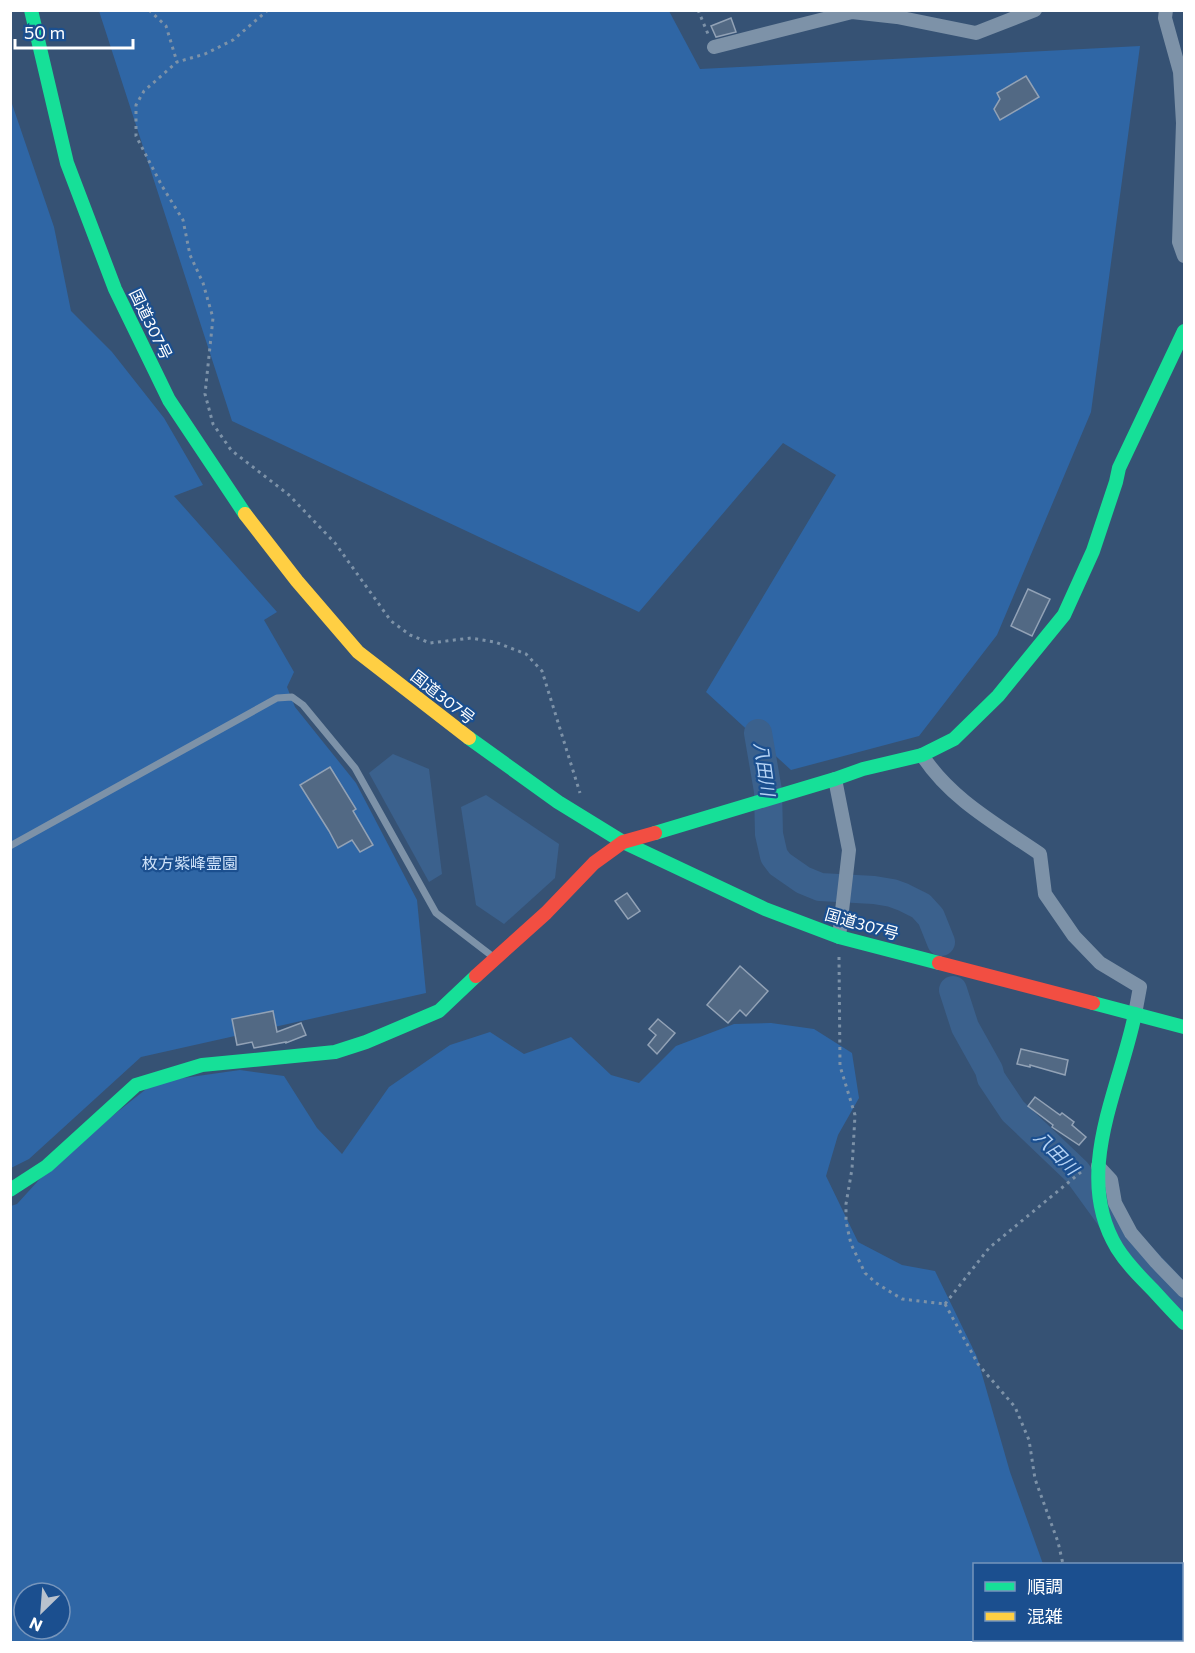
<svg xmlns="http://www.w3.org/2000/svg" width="1195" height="1653" font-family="Commissioner,'Noto Sans JP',sans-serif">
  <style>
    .green { fill: #2f66a5; fill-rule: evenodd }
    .water { fill: #3b618d }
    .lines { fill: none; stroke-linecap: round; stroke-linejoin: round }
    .river { stroke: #3b618d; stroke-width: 28 }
    .building { fill: #526984; stroke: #92a2b6; stroke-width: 1.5 }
    .path { stroke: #7d92a8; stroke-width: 3; stroke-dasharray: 3 4.5; stroke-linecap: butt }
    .lane { stroke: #7d92a8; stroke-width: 7 }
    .street { stroke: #7d92a8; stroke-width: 14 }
    .fast { stroke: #16e098; stroke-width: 14 }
    .slow { stroke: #ffcf43; stroke-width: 14 }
    .jam { stroke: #f24e42; stroke-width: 14 }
    .labels { text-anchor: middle; stroke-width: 4.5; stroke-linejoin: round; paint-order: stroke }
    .street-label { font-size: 16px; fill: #fff; stroke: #1b4f8f }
    .park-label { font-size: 16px; fill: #cfe3fa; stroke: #1b4f8f }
    .water-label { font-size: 18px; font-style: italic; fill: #b5d3f5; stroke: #1b4f8f }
  </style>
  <rect width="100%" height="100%" fill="#365274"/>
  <g class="green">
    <path d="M99,11H669L700,69L1140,46L1091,412L997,635L919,736L791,770L706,692L836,475L783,443L639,612L232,421Z"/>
    <path d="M10,98L54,227L71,311L112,352L164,418L203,485L174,496L277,612L264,620L294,672L287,687L295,707L356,783L417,900L426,993L141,1057L29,1159L11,1168Z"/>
    <path d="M771,1023L814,1029L852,1053L859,1098L838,1135L826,1176L858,1242L902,1265L935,1271L977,1357L1010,1472L1043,1564H974V1640H1052L1053,1642H11V1206L17,1204L58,1159L155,1082L240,1070L284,1076L317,1128L342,1154L389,1087L450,1045L490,1032L524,1054L571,1037L611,1075L639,1083L676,1046L734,1024ZM24,1593H60V1629H24Z"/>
  </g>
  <g class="water">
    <path d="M393,754L429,769L442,874L429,882L369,773Z"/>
    <path d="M486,795L559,844L555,878L504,924L476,905L461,807Z"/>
  </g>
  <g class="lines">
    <g class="river">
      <path d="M758,733L768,791L769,834L774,856L780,864L803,880L820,887L874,890L892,893L903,897L921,906L931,917L941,942"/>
      <path d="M953,990L965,1027L989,1070L991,1078L1013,1111L1077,1172L1127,1241L1184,1301"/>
    </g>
  </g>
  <g class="building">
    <path d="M731,18L736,32L716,37L711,26Z"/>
    <path d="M1026,76L1039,97L1000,120L994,109L1000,99L997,93Z"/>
    <path d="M1028,589L1050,599L1032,636L1011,626Z"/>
    <path d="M330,767L356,809L353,811L373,845L360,852L352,840L338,848L329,831L300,785Z"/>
    <path d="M627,893L640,911L628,919L615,901Z"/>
    <path d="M740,966L768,991L746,1016L740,1010L728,1023L707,1005Z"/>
    <path d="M273,1011L277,1032L301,1023L306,1035L286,1043V1042L254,1048L252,1042L237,1045L232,1019Z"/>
    <path d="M658,1019L675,1033L657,1054L648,1045L656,1035L649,1029Z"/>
    <path d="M1021,1049L1068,1060L1065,1075L1030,1065V1067L1017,1064Z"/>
    <path d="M1035,1097L1060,1115L1062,1113L1074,1122L1072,1125L1086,1137L1079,1145L1052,1127L1053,1125L1028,1106Z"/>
  </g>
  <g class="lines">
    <g class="path">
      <path d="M149,10L166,26L177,62"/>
      <path d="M268,10L233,40L205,54L177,62L144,91L136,105V136L162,186L183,220L190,255L203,283L213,318L205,394L213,424L231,450L289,495L335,543L391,621L410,635L430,643L471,638L495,642L526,654L542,671L580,793"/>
      <path d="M698,10L708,34"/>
      <path d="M839,957L840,1066L855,1115L852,1169L846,1204V1222L851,1244L865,1273L876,1283L902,1299L945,1304"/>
      <path d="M945,1304L978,1364L1015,1407L1029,1440L1035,1479L1058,1542L1063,1564"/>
      <path d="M945,1304L989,1248L1081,1172"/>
      <path d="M1048,1642L1050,1640"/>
    </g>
    <path class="lane" d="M10,846L277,698L292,697L303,705L355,768L436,913L492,956"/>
    <g class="street">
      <path d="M1166,10L1165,18L1180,72L1183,123L1179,242L1184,256"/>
      <path d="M714,47L852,12L897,17L976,33L1035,10"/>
      <path d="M922,755C950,799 998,825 1040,854L1045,894L1074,936L1100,963L1140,987L1135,1014"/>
      <path d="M835,779L849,850L839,937"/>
      <path d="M1098,1166L1111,1180L1115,1203L1131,1233L1156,1262L1184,1291"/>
    </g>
    <g class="fast">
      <path d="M31,10L67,163L115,289L169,400L245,514"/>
      <path d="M469,738L558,802L623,842L765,909L839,937L939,963"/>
      <path d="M655,833L835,779L863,769L922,755L954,739L998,696L1064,615L1093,551L1116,482L1119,468L1184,331"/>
      <path d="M1093,1003L1184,1027"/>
      <path d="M1135,1014C1120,1089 1072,1174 1117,1248C1127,1264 1140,1277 1153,1290C1163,1301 1173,1312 1184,1323"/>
      <path d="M10,1190L47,1166L136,1085L202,1065L335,1052L366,1042L439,1011L476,976"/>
    </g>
    <path class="slow" d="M245,514L297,581L358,652L469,738"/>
    <g class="jam">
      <path d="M939,963L1093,1003"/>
      <path d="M476,976L546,913L594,863L623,842L655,833"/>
    </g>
  </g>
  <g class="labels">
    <g class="street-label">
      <text transform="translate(151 324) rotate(64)" y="6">国道307号</text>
      <text transform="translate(443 697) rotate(38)" y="6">国道307号</text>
      <text transform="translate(862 924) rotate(16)" y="6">国道307号</text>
    </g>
    <g class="park-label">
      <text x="190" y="869">枚方紫峰霊園</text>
    </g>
    <g class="water-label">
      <text transform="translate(764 769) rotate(82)" y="6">八田川</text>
      <text transform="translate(1056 1153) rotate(45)" y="6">八田川</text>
    </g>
  </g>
  <rect width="1195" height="1653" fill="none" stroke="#ffffff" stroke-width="24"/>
  <rect x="973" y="1563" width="210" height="78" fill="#1b4f8f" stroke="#7695bc" stroke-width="1.5"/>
  <rect x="985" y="1582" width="30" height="9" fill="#16e098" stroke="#7695bc" stroke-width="1.5"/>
  <text x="1027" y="1593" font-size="18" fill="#ffffff">順調</text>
  <rect x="985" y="1612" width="30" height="9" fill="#ffcf43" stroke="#7695bc" stroke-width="1.5"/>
  <text x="1027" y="1623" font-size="18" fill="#ffffff">混雑</text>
  <g transform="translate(42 1611) rotate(205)"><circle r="28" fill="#1b4f8f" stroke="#7695bc" stroke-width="1.5"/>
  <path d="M0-4.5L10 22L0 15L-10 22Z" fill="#b9c2ce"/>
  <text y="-9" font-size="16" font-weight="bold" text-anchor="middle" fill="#ffffff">N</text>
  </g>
  <path d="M15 39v9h118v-9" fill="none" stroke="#ffffff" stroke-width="3"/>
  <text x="24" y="39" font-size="18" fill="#ffffff" stroke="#1b4f8f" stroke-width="4.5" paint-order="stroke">50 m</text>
</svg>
